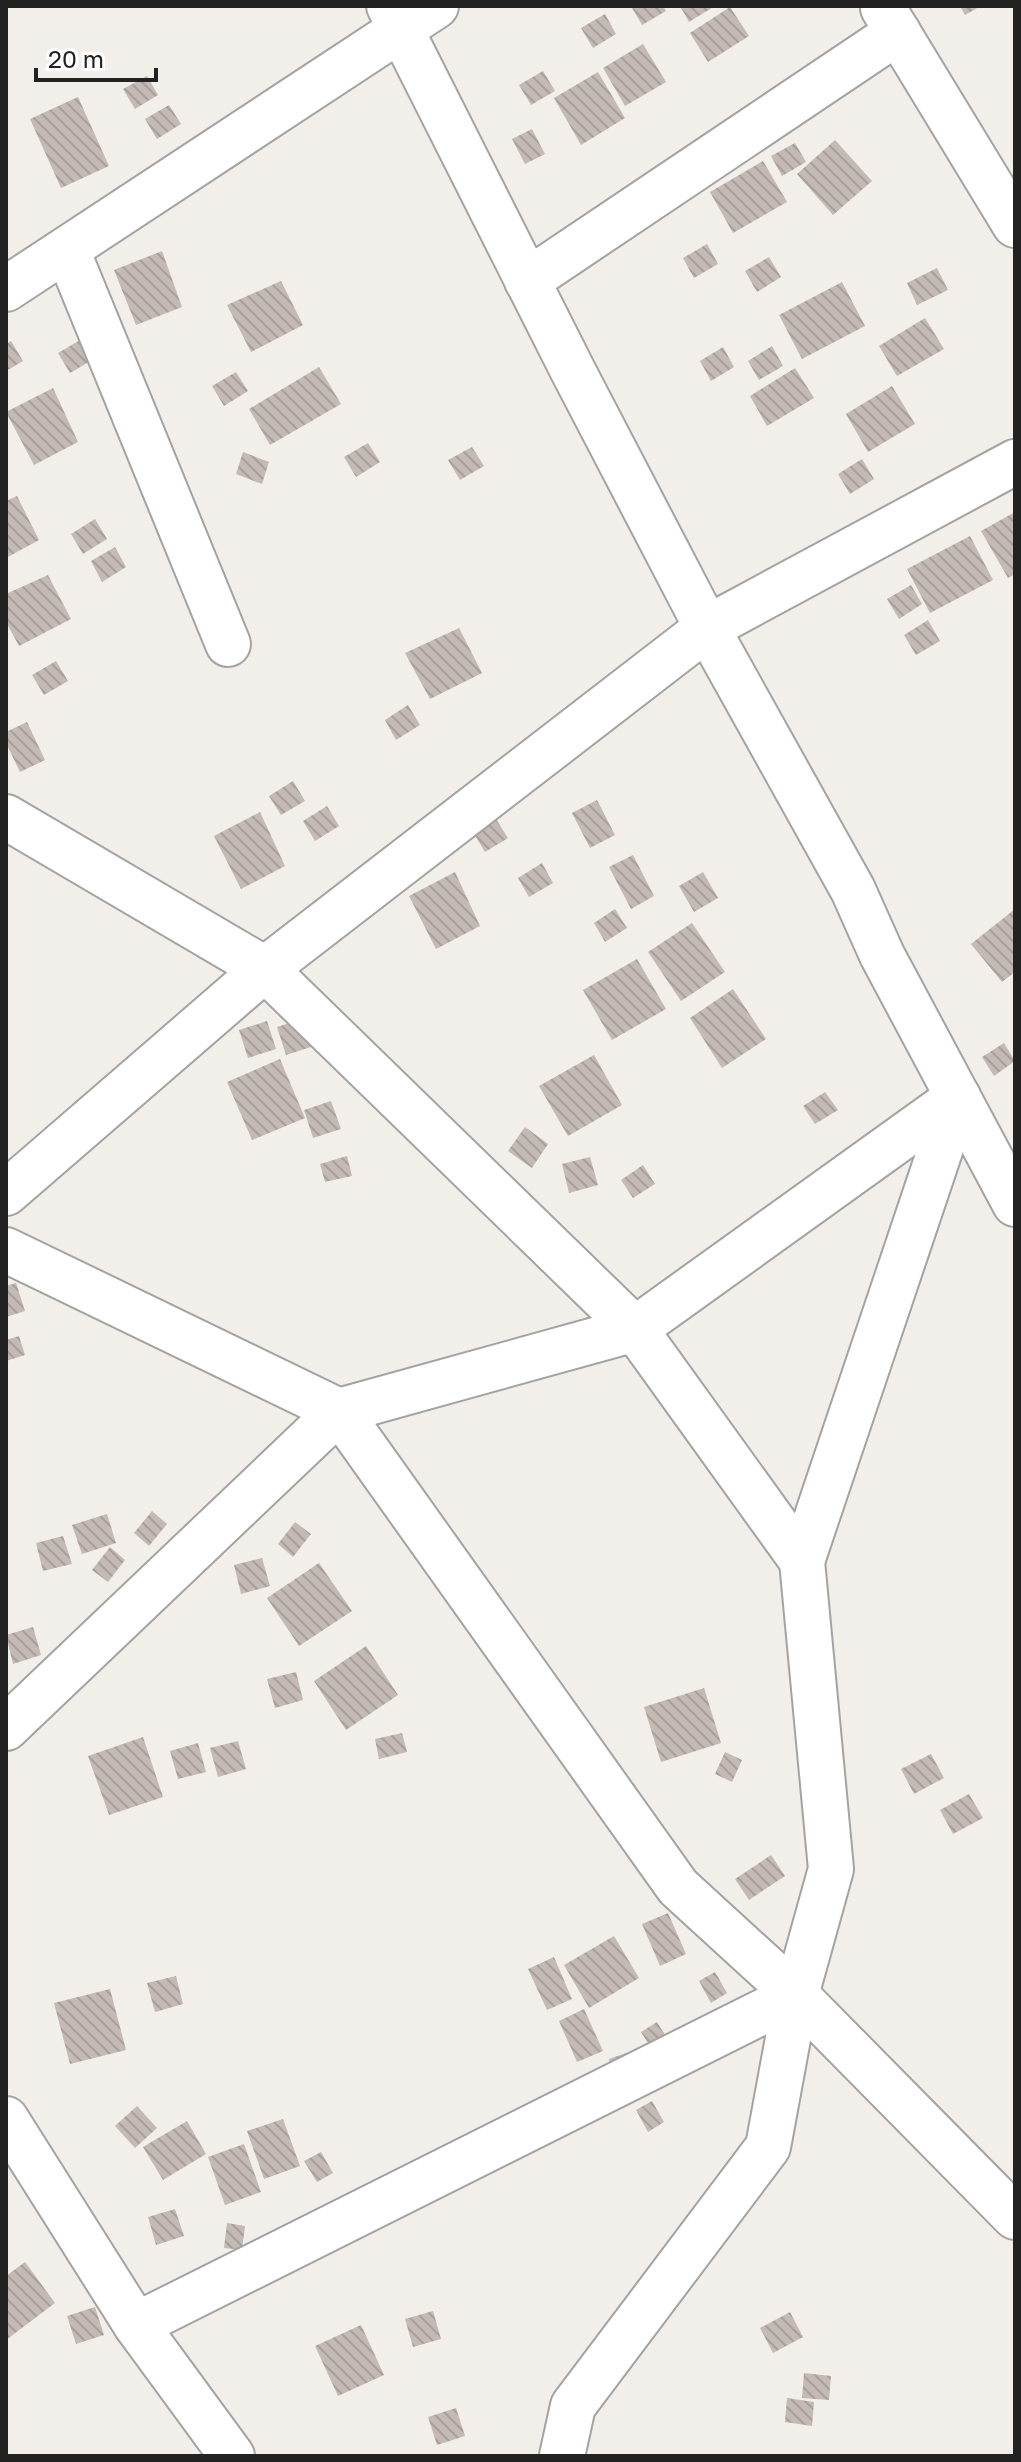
<svg xmlns="http://www.w3.org/2000/svg" width="1021" height="2462" font-family="'Golos Text',sans-serif">
  <style>
    .building { fill: url(#building-back-hatch) }
    .lines { fill: none; stroke-linecap: round; stroke-linejoin: round }
    .minor-casing { stroke: #a3a3a3; stroke-width: 48 }
    .minor { stroke: #fff; stroke-width: 44 }
  </style>
  <defs>
    <pattern id="building-back-hatch" width="6" height="6" patternUnits="userSpaceOnUse" patternTransform="scale(2)"><rect width="6" height="6" fill="#c3b9b5"/><path d="M-1 5l2 2M0 0l6 6M5-1l2 2" fill="none" stroke="#a79f9b"/></pattern>
  </defs>
  <rect width="100%" height="100%" fill="#f2eee9"/>
  <g class="building">
    <path d="M631,6H663L666,11L642,25Z"/>
    <path d="M680,6H715L689,22Z"/>
    <path d="M960,6H981L965,15Z"/>
    <path d="M730,7L749,36L708,62L690,33Z"/>
    <path d="M605,14L616,34L593,48L581,28Z"/>
    <path d="M643,44L666,82L625,106L603,68Z"/>
    <path d="M543,71L555,91L531,105L519,85Z"/>
    <path d="M598,72L625,118L581,145L554,98Z"/>
    <path d="M147,76L158,95L135,109L123,89Z"/>
    <path d="M78,97L109,166L61,188L30,119Z"/>
    <path d="M169,105L181,124L157,139L145,119Z"/>
    <path d="M532,129L545,154L525,164L512,139Z"/>
    <path d="M835,140L872,181L833,215L797,174Z"/>
    <path d="M795,143L806,162L782,176L771,156Z"/>
    <path d="M763,161L787,202L733,233L710,192Z"/>
    <path d="M707,244L718,264L694,278L683,258Z"/>
    <path d="M162,251L182,307L136,325L114,270Z"/>
    <path d="M769,257L781,277L757,292L745,271Z"/>
    <path d="M937,268L948,290L917,305L907,283Z"/>
    <path d="M281,281L303,325L251,352L227,305Z"/>
    <path d="M842,282L865,326L802,359L779,315Z"/>
    <path d="M925,318L944,349L897,376L879,346Z"/>
    <path d="M82,339L94,359L70,373L58,353Z"/>
    <path d="M11,341L23,361L6,371V344Z"/>
    <path d="M772,346L783,366L759,380L748,361Z"/>
    <path d="M723,347L734,367L711,381L700,361Z"/>
    <path d="M319,367L341,404L270,445L249,409Z"/>
    <path d="M795,368L814,398L767,426L750,396Z"/>
    <path d="M236,372L248,391L224,406L212,386Z"/>
    <path d="M892,386L915,424L868,452L846,414Z"/>
    <path d="M53,388L78,442L34,465L6,412Z"/>
    <path d="M368,443L380,462L356,477L344,457Z"/>
    <path d="M472,447L484,466L460,480L448,460Z"/>
    <path d="M243,452L269,462L262,484L236,474Z"/>
    <path d="M862,459L874,479L850,494L838,474Z"/>
    <path d="M17,496L39,540L6,558V501Z"/>
    <path d="M1015,512V574L1008,578L981,531Z"/>
    <path d="M95,519L107,539L83,554L71,534Z"/>
    <path d="M970,536L993,580L930,613L907,569Z"/>
    <path d="M115,547L126,567L102,582L91,561Z"/>
    <path d="M48,575L71,619L19,646L6,622V594Z"/>
    <path d="M911,585L922,604L899,619L887,599Z"/>
    <path d="M928,620L940,641L916,655L904,635Z"/>
    <path d="M459,628L482,673L430,699L405,653Z"/>
    <path d="M56,661L68,681L44,695L32,675Z"/>
    <path d="M408,705L420,725L396,740L385,720Z"/>
    <path d="M27,722L45,760L20,772L6,743V732Z"/>
    <path d="M293,781L305,801L281,815L269,796Z"/>
    <path d="M597,800L615,835L590,848L572,813Z"/>
    <path d="M327,806L339,826L315,841L303,821Z"/>
    <path d="M260,812L285,866L241,889L214,836Z"/>
    <path d="M496,819L508,838L485,852L473,832Z"/>
    <path d="M633,855L654,896L631,909L609,867Z"/>
    <path d="M542,863L553,883L529,897L518,878Z"/>
    <path d="M455,872L480,926L436,949L409,896Z"/>
    <path d="M703,872L718,898L694,912L679,886Z"/>
    <path d="M615,909L627,928L605,942L594,923Z"/>
    <path d="M1015,909V972L1002,982L971,944Z"/>
    <path d="M692,923L725,972L681,1001L648,952Z"/>
    <path d="M637,959L666,1009L612,1040L583,990Z"/>
    <path d="M733,989L766,1039L722,1068L690,1018Z"/>
    <path d="M305,1018L314,1046L286,1055L277,1027Z"/>
    <path d="M267,1021L276,1049L248,1058L239,1030Z"/>
    <path d="M1004,1043L1015,1061L994,1076L982,1057Z"/>
    <path d="M594,1055L622,1105L568,1136L539,1086Z"/>
    <path d="M280,1059L305,1118L252,1140L227,1082Z"/>
    <path d="M825,1092L838,1110L815,1124L803,1106Z"/>
    <path d="M331,1101L341,1129L313,1138L304,1110Z"/>
    <path d="M525,1127L548,1144L532,1168L508,1151Z"/>
    <path d="M347,1156L352,1176L325,1182L320,1164Z"/>
    <path d="M590,1157L598,1185L569,1193L562,1164Z"/>
    <path d="M643,1165L655,1184L633,1198L621,1180Z"/>
    <path d="M16,1283L25,1311L6,1317V1286Z"/>
    <path d="M19,1336L25,1355L6,1361V1340Z"/>
    <path d="M152,1511L167,1524L149,1546L134,1533Z"/>
    <path d="M107,1514L116,1543L82,1554L72,1525Z"/>
    <path d="M295,1522L311,1534L293,1557L278,1544Z"/>
    <path d="M63,1536L72,1564L43,1571L36,1543Z"/>
    <path d="M110,1547L125,1560L108,1582L92,1570Z"/>
    <path d="M262,1558L270,1586L241,1594L234,1565Z"/>
    <path d="M319,1563L352,1611L299,1646L267,1598Z"/>
    <path d="M33,1627L41,1655L13,1664L6,1635Z"/>
    <path d="M366,1646L398,1695L346,1730L314,1681Z"/>
    <path d="M296,1672L303,1700L275,1708L267,1679Z"/>
    <path d="M704,1688L721,1743L661,1762L644,1707Z"/>
    <path d="M402,1733L407,1752L379,1759L375,1739Z"/>
    <path d="M143,1737L163,1797L109,1815L88,1756Z"/>
    <path d="M238,1741L246,1769L218,1777L210,1748Z"/>
    <path d="M198,1743L206,1772L178,1779L170,1751Z"/>
    <path d="M725,1752L742,1760L732,1782L715,1774Z"/>
    <path d="M931,1754L944,1778L914,1794L901,1769Z"/>
    <path d="M969,1794L983,1818L953,1834L940,1810Z"/>
    <path d="M771,1855L785,1876L749,1900L735,1879Z"/>
    <path d="M668,1913L686,1954L660,1966L642,1924Z"/>
    <path d="M614,1936L639,1978L589,2008L564,1965Z"/>
    <path d="M554,1957L572,1999L547,2010L528,1969Z"/>
    <path d="M715,1972L727,1993L711,2003L699,1981Z"/>
    <path d="M176,1976L183,2004L155,2012L147,1983Z"/>
    <path d="M110,1989L126,2050L70,2064L54,2003Z"/>
    <path d="M584,2009L603,2051L577,2062L559,2021Z"/>
    <path d="M657,2022L670,2043L654,2053L641,2032Z"/>
    <path d="M632,2051L638,2068L615,2076L609,2059Z"/>
    <path d="M652,2101L664,2122L648,2132L636,2110Z"/>
    <path d="M137,2106L157,2128L135,2148L115,2126Z"/>
    <path d="M283,2119L300,2166L264,2179L247,2131Z"/>
    <path d="M187,2121L206,2154L163,2180L143,2147Z"/>
    <path d="M244,2144L261,2192L225,2205L208,2157Z"/>
    <path d="M321,2152L333,2173L317,2182L304,2161Z"/>
    <path d="M175,2209L184,2236L156,2245L148,2217Z"/>
    <path d="M227,2223L245,2226L242,2250L224,2248Z"/>
    <path d="M25,2262L55,2303L6,2340V2276Z"/>
    <path d="M95,2307L104,2335L76,2344L67,2316Z"/>
    <path d="M433,2311L441,2339L413,2347L405,2319Z"/>
    <path d="M790,2312L803,2337L773,2353L760,2328Z"/>
    <path d="M361,2325L384,2375L338,2396L315,2346Z"/>
    <path d="M804,2373L831,2376L829,2400L802,2398Z"/>
    <path d="M787,2398L814,2402L812,2426L785,2422Z"/>
    <path d="M456,2408L465,2436L437,2445L428,2417Z"/>
  </g>
  <g class="lines">
    <defs>
      <g id="minor">
        <path d="M389,6L573,371L707,628L853,890L882,955L1015,1204"/>
        <path d="M883,8L1015,225"/>
        <path d="M67,250L228,644"/>
        <path d="M527,281L898,32"/>
        <path d="M6,289L436,6"/>
        <path d="M6,817L265,969L635,1329L802,1561L958,1097"/>
        <path d="M6,1193L265,969L707,628L1015,462"/>
        <path d="M6,1250L339,1411L678,1887L796,1995L1015,2217"/>
        <path d="M6,1728L339,1411L635,1329L958,1097"/>
        <path d="M6,2119L136,2325L232,2456"/>
        <path d="M136,2325L796,1995L831,1869L802,1561"/>
        <path d="M562,2456L573,2406L768,2147L796,1995"/>
      </g>
    </defs>
    <use href="#minor" class="minor-casing"/>
    <use href="#minor" class="minor"/>
  </g>
  <rect width="1021" height="2462" fill="none" stroke="#222222" stroke-width="16"/>
  <path d="M36 68v12h120v-12" fill="none" stroke="#222222" stroke-width="4"/>
  <text x="48" y="68" font-size="24" fill="#222222" stroke="#ffffff" stroke-width="6" paint-order="stroke">20 m</text>
</svg>
